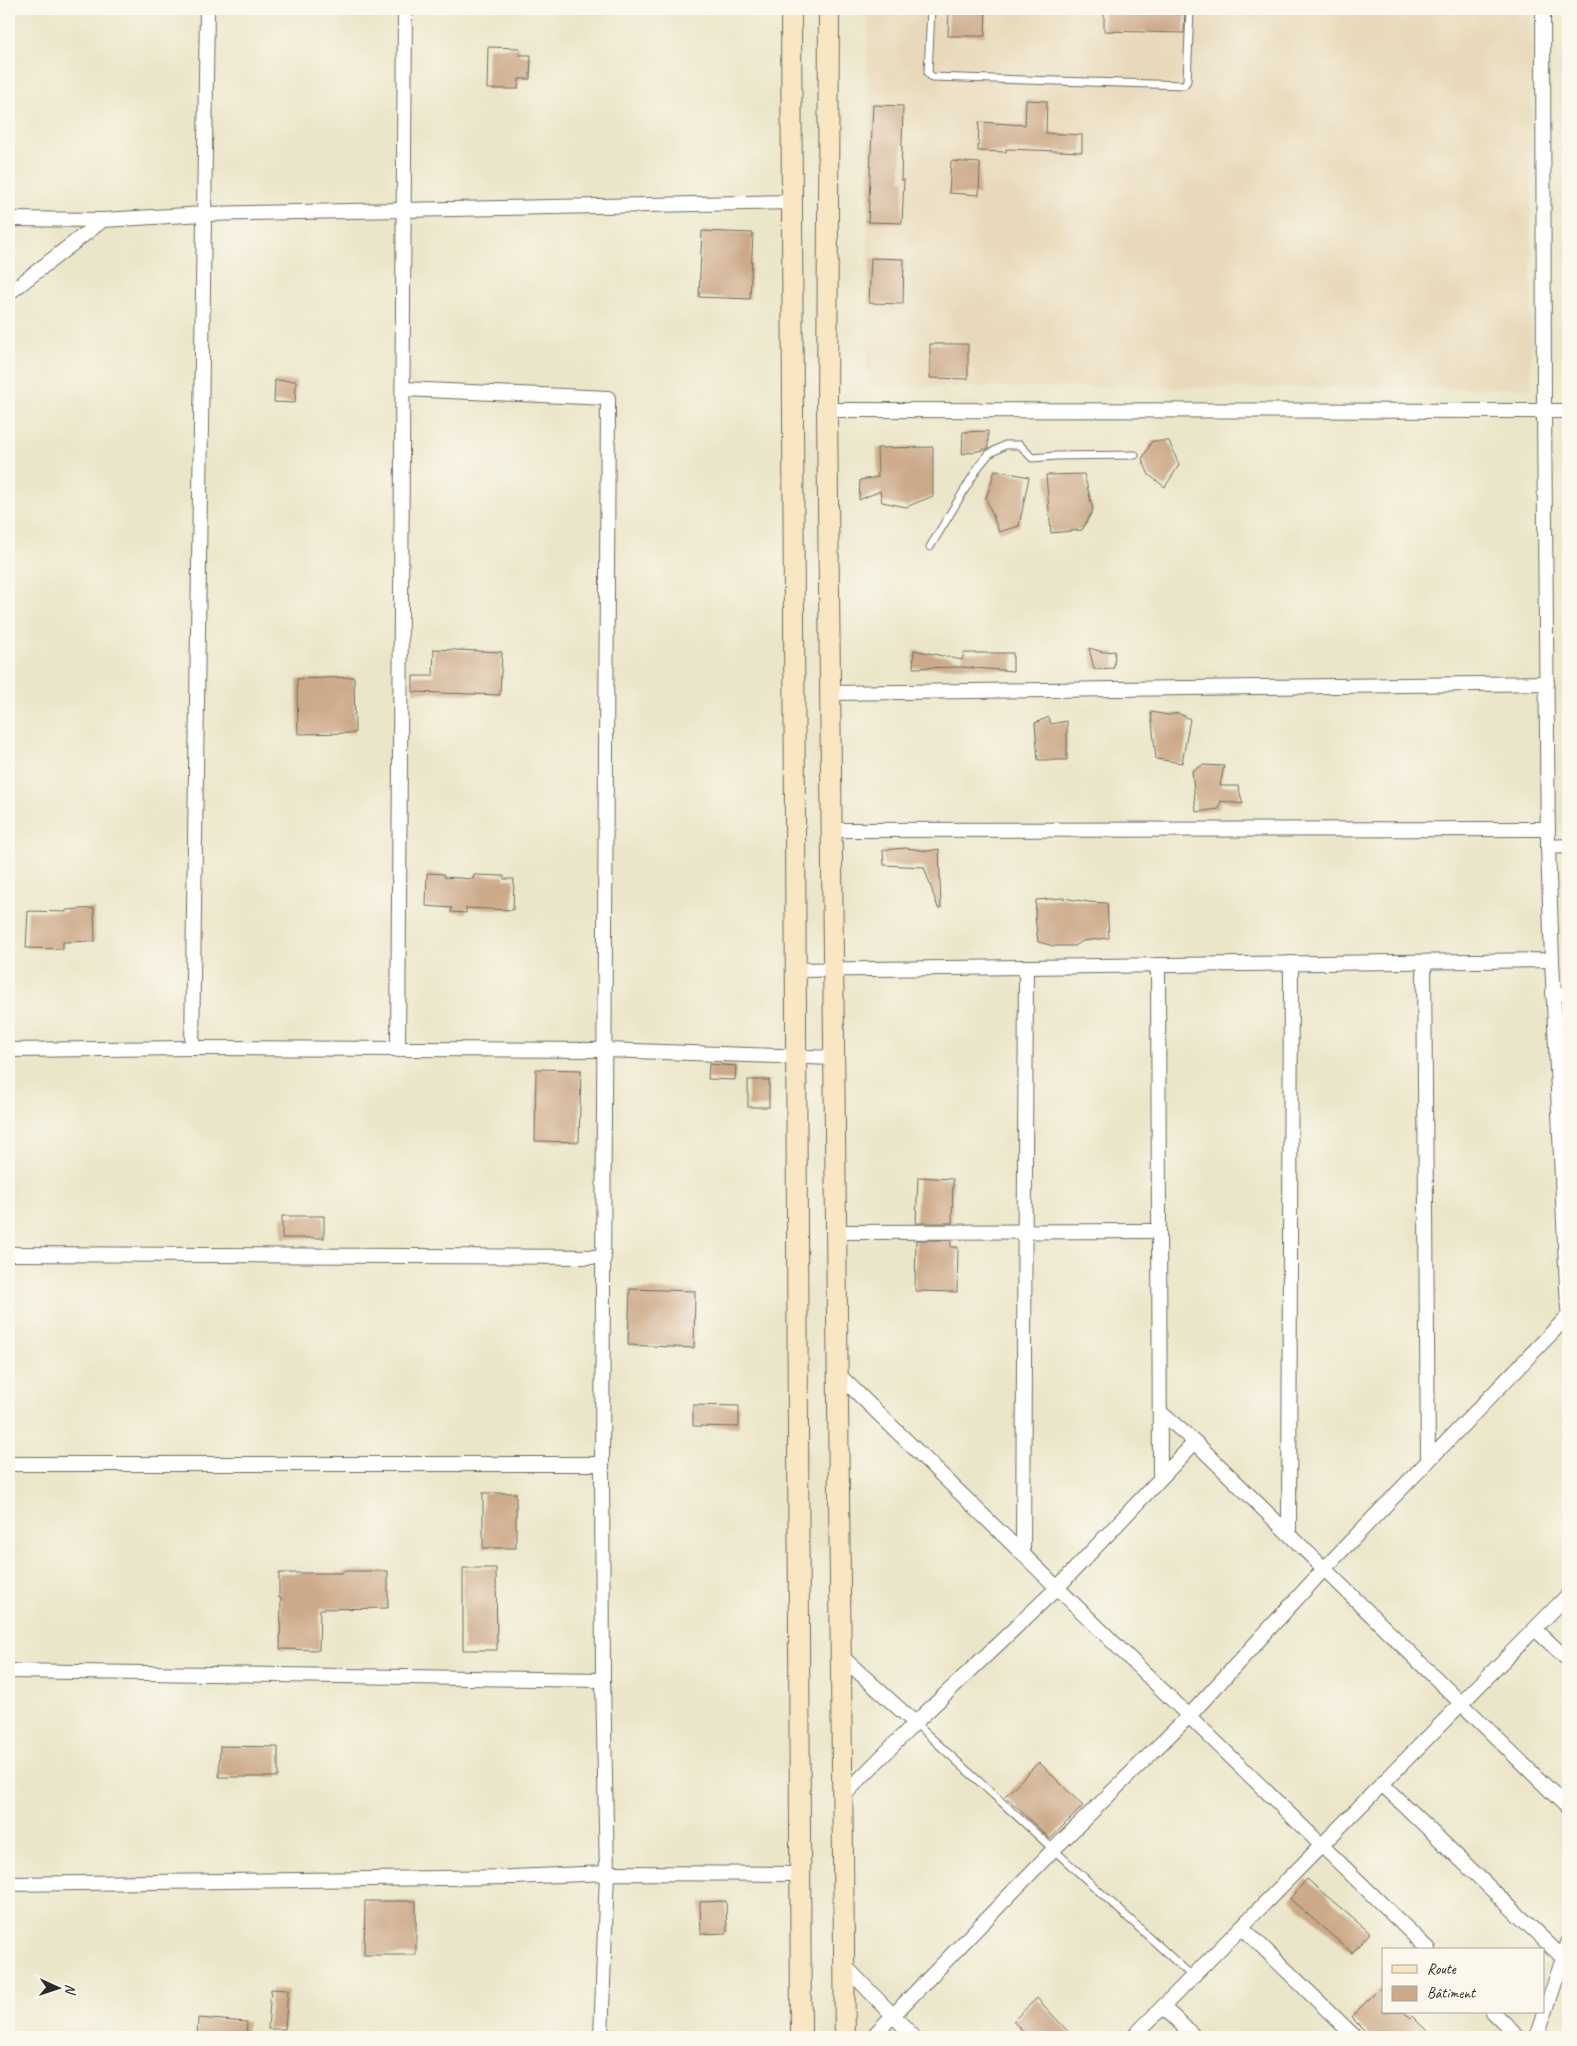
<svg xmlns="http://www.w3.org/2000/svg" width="1577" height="2046" font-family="Caveat,sans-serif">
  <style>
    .built { fill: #e8d9ba }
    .building { fill: #cca988 }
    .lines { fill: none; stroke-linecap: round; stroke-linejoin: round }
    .lane-casing { stroke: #6e6c62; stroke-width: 9 }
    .street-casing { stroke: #6e6c62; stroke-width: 16 }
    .secondary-casing { stroke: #6e6c62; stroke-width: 22 }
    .lane { stroke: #fff; stroke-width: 7 }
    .street { stroke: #fff; stroke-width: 14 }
    .secondary { stroke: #f9e7c3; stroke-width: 20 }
  </style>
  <rect width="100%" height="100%" fill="#fbf7ec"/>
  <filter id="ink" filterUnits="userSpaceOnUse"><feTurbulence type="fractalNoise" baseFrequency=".02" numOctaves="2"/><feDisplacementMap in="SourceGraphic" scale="10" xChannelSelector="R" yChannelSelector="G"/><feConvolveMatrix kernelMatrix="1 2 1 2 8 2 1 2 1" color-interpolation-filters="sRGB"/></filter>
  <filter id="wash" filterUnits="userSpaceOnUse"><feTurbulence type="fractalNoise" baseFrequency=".0096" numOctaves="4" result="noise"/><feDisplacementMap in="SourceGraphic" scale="20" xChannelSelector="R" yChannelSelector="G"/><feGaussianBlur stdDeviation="1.12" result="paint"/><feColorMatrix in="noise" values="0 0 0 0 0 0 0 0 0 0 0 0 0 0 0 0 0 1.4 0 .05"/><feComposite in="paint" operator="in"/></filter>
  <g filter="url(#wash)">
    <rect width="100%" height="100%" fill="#ebe6c9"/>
    <path class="built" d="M868,9H1532L1531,388L867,387Z"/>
    <g id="blocks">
      <g class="building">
        <path d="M949,9H986L985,36H948Z"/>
        <path d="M1104,9H1185L1184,33L1104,31Z"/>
        <path d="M488,47L520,48L519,55H531L530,79H519L518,89H487Z"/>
        <path d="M1026,100L1047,101L1046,133L1082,135V152L1006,149V152L978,151L979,122L1025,125Z"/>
        <path d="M873,105L903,106L901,180H904L902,223L868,222Z"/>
        <path d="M951,161L980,163L979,195L949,193Z"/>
        <path d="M702,231L753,233L750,299L699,297Z"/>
        <path d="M871,258L904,259L903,304L869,303Z"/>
        <path d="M930,344H968V379L930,378Z"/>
        <path d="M275,380L296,381L295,403L274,402Z"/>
        <path d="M988,431V449L962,454L963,432Z"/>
        <path d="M1152,441H1169L1179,465L1165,487L1149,475L1142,459Z"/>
        <path d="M933,447V496L906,507L882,502L880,491L859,500L860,480L878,477L877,448Z"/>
        <path d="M995,470L1029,477L1019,526L999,532L986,498Z"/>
        <path d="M1084,474L1093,510L1082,530L1051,533L1046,475Z"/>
        <path d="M1089,648L1103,652L1115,651L1114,668L1094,669Z"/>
        <path d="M434,649L502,652L500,695L413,692V676H433Z"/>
        <path d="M914,650L962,660L964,653H1013V671L961,667L913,668Z"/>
        <path d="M354,677L355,733L298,734L297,679Z"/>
        <path d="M1151,712L1169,715L1178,713L1190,719L1182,763L1156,759Z"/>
        <path d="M1049,717L1051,724L1067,721V760H1038L1035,723Z"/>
        <path d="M1203,765L1224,766L1220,786H1238L1243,804L1221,801L1219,809L1196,812L1192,771Z"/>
        <path d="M906,848L928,851L939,849L941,908H938L924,867L884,865L883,850Z"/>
        <path d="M427,873L444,874V877L473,879L474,875L504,876V879H514L513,910L466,908V913L451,912L452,908L426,906Z"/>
        <path d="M1063,898L1089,902L1107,903L1109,938L1083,941L1075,946H1054L1038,942L1035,917L1036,900Z"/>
        <path d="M94,908L95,941L63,942V949L26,948L28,911L66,912V910Z"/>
        <path d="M709,1064L736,1066L735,1080L708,1079Z"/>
        <path d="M536,1069L581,1070L579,1142L535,1141Z"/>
        <rect x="748" y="1080" width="21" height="27"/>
        <path d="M918,1177L953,1179L952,1223H916Z"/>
        <rect x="282" y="1216" width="42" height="22"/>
        <path d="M916,1240H951V1247H958L957,1292L915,1291Z"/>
        <path d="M630,1289L695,1291L694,1348L628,1345Z"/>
        <path d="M693,1405L739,1406V1427L693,1426Z"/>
        <rect x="483" y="1493" width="33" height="55"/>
        <path d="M463,1568H496L497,1650H463Z"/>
        <path d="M343,1571H388V1608L320,1609L319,1650L280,1649L281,1598H279V1573H343Z"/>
        <path d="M220,1746L278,1747V1777H219Z"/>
        <path d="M1039,1762L1083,1806L1050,1839L1005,1796Z"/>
        <path d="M1307,1879L1370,1933L1352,1953L1290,1899Z"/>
        <path d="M365,1901H416V1955H364Z"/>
        <path d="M726,1901L727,1933L701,1934L700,1902Z"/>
        <path d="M1383,1985V2012H1404L1410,2018L1412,2016L1433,2037H1371L1351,2017Z"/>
        <path d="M271,1989L288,1990L285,2029H268Z"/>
        <path d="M1037,1998L1073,2037H1028L1013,2021Z"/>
        <path d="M198,2018L247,2022L246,2037H197Z"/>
      </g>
    </g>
  </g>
  <g filter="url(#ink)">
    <use href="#blocks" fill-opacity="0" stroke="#6e6c62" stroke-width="1"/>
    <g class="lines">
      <defs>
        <g id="lane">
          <path d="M931,9L928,73L932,77L1184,85L1187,81L1190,9"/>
          <path d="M930,547L979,466L989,454L1005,445H1020L1032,458L1056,456L1135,455"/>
          <path d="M915,1723L1193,1977"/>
        </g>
        <g id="street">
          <path d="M1543,9L1544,411L1548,847L1552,960L1568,1309"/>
          <path d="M9,219L103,220L204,214L792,202"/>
          <path d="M9,293L103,220"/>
          <path d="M403,389L608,398L602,1464L603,1680L607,1873L601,2037"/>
          <path d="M827,410L1568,411"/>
          <path d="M831,693L1547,683"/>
          <path d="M832,830L1548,829"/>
          <path d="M1548,847L1568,846"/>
          <path d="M1424,962L1428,1461"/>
          <path d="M1158,965L1160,1477"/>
          <path d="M795,970L1552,960"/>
          <path d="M1553,993L1568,995"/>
          <path d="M192,1048L207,9"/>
          <path d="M9,1050L192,1048L605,1050L835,1058"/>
          <path d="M398,1050L405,9"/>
          <path d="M837,1232L1159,1231"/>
          <path d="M9,1254L604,1257"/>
          <path d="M839,1375L1429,1950"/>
          <path d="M1160,1412L1195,1442L1568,1808"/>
          <path d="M9,1464H602"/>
          <path d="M1289,1534L1291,963"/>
          <path d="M1023,1554L1026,967"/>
          <path d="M1535,1629L1568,1660"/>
          <path d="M842,1657L915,1723"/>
          <path d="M9,1671L603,1680"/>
          <path d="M1382,1784L1562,1957"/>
          <path d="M844,1795L915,1723L1057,1588L1195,1442"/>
          <path d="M9,1884L512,1877L607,1873L799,1874"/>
          <path d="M1242,1927L1355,2037"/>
          <path d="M845,1966L914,2037"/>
          <path d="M1163,2007L1195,2037"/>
          <path d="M1493,2012L1519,2037"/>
          <path d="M872,2037L1054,1849L1189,1716L1324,1569L1568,1316"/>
          <path d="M1133,2037L1568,1595"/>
          <path d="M1537,2037L1568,1943"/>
        </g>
        <g id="secondary">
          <path d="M791,9L801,2037"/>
          <path d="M829,9L827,410L845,2037"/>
        </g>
      </defs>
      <use href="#lane" class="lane-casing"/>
      <use href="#street" class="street-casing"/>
      <use href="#secondary" class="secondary-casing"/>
      <use href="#lane" class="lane"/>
      <use href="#street" class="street"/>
      <use href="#secondary" class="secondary"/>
    </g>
  </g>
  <rect width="1577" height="2046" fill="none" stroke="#fbf7ec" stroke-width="30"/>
  <rect x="1382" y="1948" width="162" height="65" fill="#fbf7ec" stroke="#a8a59f"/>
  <rect x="1392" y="1965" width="25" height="8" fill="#f9e7c3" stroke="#a8a59f"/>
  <text x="1427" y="1974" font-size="15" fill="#2b2b2b">Route</text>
  <rect x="1392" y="1986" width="25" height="15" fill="#cca988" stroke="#a8a59f"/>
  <text x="1427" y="1998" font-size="15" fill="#2b2b2b">Bâtiment</text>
  <g transform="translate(58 1988) rotate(93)" stroke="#fbf7ec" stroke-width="4" paint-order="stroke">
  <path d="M0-4L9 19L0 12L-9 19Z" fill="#2b2b2b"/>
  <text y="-8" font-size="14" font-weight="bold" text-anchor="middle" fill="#2b2b2b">N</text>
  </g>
</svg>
